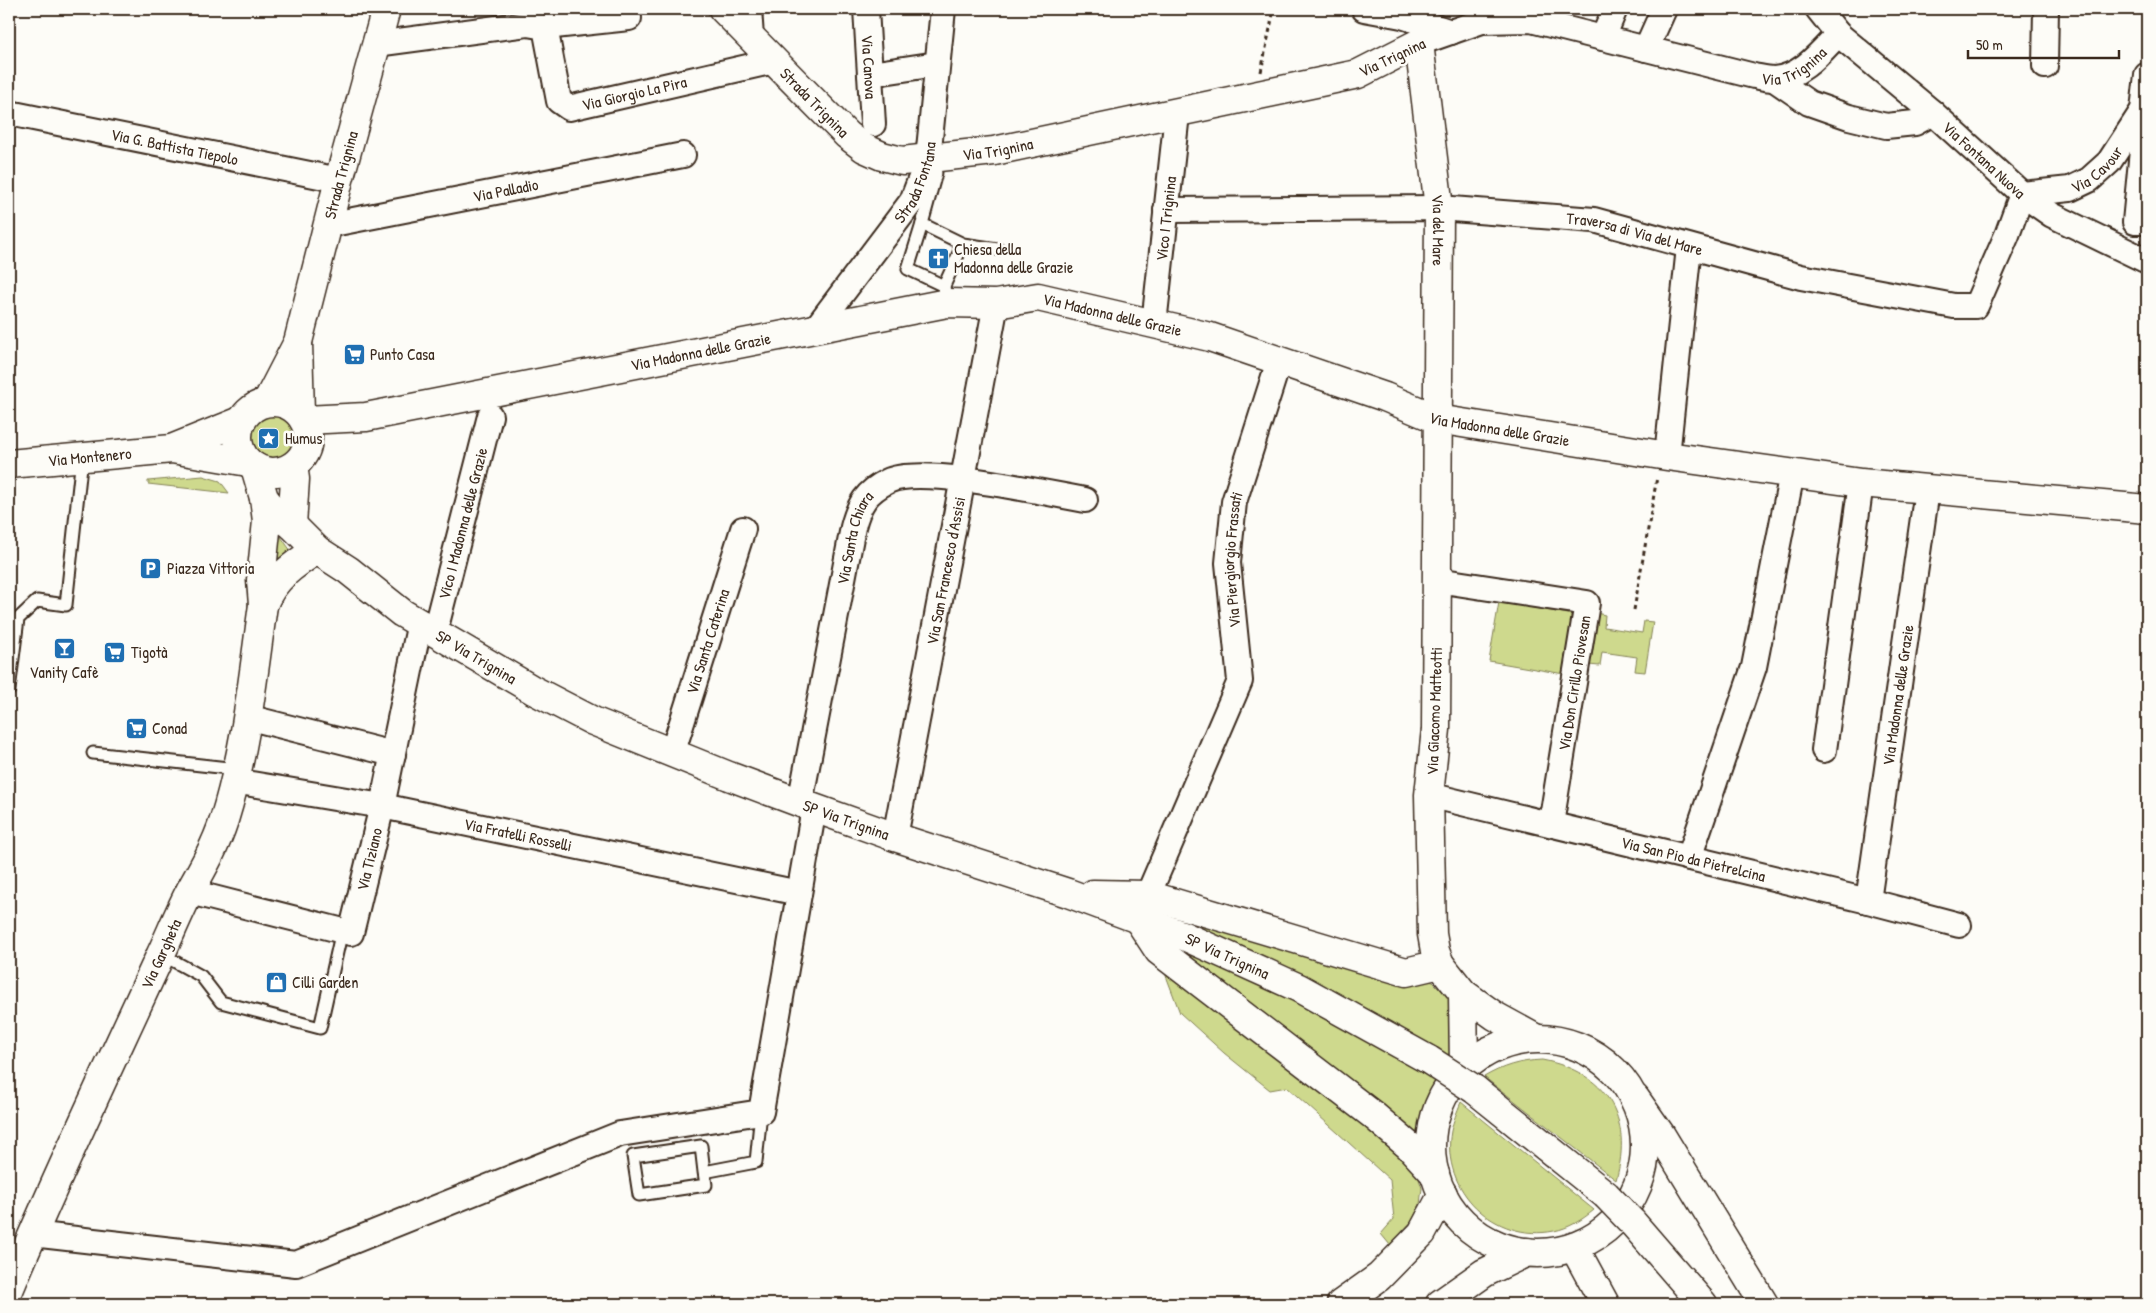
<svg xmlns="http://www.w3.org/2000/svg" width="2156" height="1313" font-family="'Patrick Hand',sans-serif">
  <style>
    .green { fill: #ced98d; stroke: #848256 }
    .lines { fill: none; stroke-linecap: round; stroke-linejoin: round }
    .service-casing { stroke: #3b2a1e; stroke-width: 15 }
    .minor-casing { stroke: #3b2a1e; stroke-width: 28 }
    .tertiary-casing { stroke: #3b2a1e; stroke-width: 31 }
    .secondary-casing { stroke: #3b2a1e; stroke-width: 31 }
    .path { stroke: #3b2a1e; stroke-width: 3; stroke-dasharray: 4 4; stroke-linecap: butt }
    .service { stroke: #fdfcf7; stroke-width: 11 }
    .minor { stroke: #fdfcf7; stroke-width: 24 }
    .tertiary { stroke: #fdfcf7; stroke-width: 28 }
    .secondary { stroke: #fdfcf7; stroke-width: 28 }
    .secondary-bridge-casing { stroke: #3b2a1e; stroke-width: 31; stroke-linecap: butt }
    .secondary-bridge { stroke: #fdfcf7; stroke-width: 28 }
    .labels { text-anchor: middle; stroke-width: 5; stroke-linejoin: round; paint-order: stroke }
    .street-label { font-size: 16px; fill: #3b2a1e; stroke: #fdfcf7 }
    .poi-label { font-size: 16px; fill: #3b2a1e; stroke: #fdfcf7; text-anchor: start }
  </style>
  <rect width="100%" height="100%" fill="#fdfcf7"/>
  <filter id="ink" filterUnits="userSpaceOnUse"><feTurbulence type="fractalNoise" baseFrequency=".02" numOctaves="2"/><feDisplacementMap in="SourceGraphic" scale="10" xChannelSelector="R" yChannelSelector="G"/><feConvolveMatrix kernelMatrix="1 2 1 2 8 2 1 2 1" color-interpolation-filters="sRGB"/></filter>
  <g filter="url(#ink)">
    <g class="green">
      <circle cx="274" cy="435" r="23"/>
      <path d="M203,476L220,481L229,493L148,484V481Z"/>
      <path d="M276,530L291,551L270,567Z"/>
      <path d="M1499,602L1574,615L1564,674L1489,661Z"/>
      <path d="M1596,613L1605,615L1604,627L1642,633L1644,621L1653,622L1645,672L1635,671L1637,657L1602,652L1600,666L1588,665Z"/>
      <path d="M1196,915L1433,982L1456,1005L1457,1055L1436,1085L1427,1115L1417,1173L1422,1188L1420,1204L1412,1221L1390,1245L1381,1234L1394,1219L1390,1180L1287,1087L1270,1090L1224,1053L1180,1013L1165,973Z"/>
      <path d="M1542,1060C1606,1072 1634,1117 1616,1180L1484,1077C1503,1066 1519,1061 1542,1060Z"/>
      <path d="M1461,1102L1594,1210C1582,1220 1569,1228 1554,1231C1495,1243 1440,1190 1451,1131C1453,1121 1457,1112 1461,1102Z"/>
    </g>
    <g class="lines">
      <defs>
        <g id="service">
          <path d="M929,161L936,173L922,224L963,244L998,249"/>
          <path d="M922,224L908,269L944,286"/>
          <path d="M945,293L944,286L963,244"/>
          <path d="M9,690L18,619L37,601L66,605L82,457"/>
          <path d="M93,753L237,769"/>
          <path d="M161,954L201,976L221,1002L320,1028L342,930"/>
          <path d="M704,1172L706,1185L639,1195L633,1156L701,1146L704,1172L756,1162L761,1112"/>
        </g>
        <g id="minor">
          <path d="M749,9L751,37"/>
          <path id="s1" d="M866,9L873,124"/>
          <path d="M1364,9L1402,16L1451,32"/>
          <path id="s2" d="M1818,9L1838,34L1933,113L2022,194L2052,215L2147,261"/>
          <path d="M545,27L629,18"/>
          <path d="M1603,38L1615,9"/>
          <path id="s3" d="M1419,43L1482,21L1531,20L1754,76C1760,77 1767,79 1774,79C1801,77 1820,53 1838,34"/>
          <path id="s4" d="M376,44L527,24L545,27L559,101L569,108L774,61"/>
          <path d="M1646,49L1664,9"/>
          <path d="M2045,66L2046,9"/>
          <path d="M870,74L937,64"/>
          <path d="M1774,79L1809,103L1849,117L1886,126L1915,123L1933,113"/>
          <path d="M2143,110L2144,130L2135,222H2147"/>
          <path id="s5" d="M9,113L339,180"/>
          <path id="s6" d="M1166,210L1439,208L1594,220L1801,277L1954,306H1976L2007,235L2022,194L2070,189L2089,180L2109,162L2143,110L2147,75"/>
          <path id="s7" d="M328,225L683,155"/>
          <path id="s8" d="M1154,324L1177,114"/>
          <path id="s9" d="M816,328L912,201L928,159L943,9"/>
          <path d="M1667,456L1689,247"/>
          <path d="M1437,580L1587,603L1551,824"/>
          <path id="s10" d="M435,631L490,416"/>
          <path d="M247,717L393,754"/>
          <path d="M1824,750L1861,483"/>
          <path id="s11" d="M672,754L743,529"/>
          <path id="s12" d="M234,781L382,806L799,893"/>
          <path id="s13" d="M1429,795L1868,901L1959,925"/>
          <path id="s14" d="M800,803L853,527C859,504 866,492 888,481C921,465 1045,493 1085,500"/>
          <path id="s15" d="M895,837L996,304"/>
          <path d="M1689,858L1754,667L1792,473"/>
          <path id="s16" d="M190,892L351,933L382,806L420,622"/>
          <path id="s17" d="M1148,895L1240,681L1228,563L1234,502L1279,361"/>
          <path id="s18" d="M1868,901L1927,490"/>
          <path d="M32,1234L296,1264L620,1134L761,1112L814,808"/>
        </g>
        <g id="tertiary">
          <path id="s19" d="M723,9L847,135L864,148L882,156L902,161L994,151L1358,74L1419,43L1439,208L1436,729L1429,795L1432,934L1435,951L1440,964L1463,993L1495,1016L1535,1038"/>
          <path d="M298,343L300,413"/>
          <path id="s20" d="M267,402L298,342L339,180L386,9"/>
          <path d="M263,605L261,580L267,521L264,498"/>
          <path d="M1463,993L1464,1069"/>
          <circle cx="1538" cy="1146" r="107"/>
          <path d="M1574,1247L1605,1304"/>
          <path id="s21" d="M9,1290C56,1177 109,1067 160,956C170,935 179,912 190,891C203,868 216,845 224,820C246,750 253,676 263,605C273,579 294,564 317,550"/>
          <path d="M1341,1304L1379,1277L1422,1233L1443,1194"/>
          <path d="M1440,1304L1484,1273L1527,1252"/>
        </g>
        <g id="secondary">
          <circle cx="273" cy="437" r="35"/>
          <path id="s22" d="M305,420L366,417L947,303L996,304L1038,297L1210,337L1385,397L1437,419L1667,456L1861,483L2147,509"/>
          <path d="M174,448L241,421"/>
          <path id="s23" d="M9,464L172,449L248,462"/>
          <path id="s24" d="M255,467L264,498L277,514L292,525L317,550L348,570L402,613L533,690L593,721L729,776L814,808L895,837L1068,893L1184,936L1299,988L1429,1060"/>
          <path d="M292,525L295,479L293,466"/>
          <path d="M1093,894L1148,895L1406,972L1440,964"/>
          <path d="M1138,919L1159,951L1373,1115L1409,1146L1435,1174"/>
          <path d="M1474,1089L1606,1195"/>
          <path d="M1635,1098L1661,1135L1764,1304"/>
          <path d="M1632,1222L1703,1304"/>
        </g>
      </defs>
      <use href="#service" class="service-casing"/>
      <use href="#minor" class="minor-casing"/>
      <use href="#tertiary" class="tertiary-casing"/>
      <use href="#secondary" class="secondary-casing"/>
      <g class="path">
        <path d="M1261,72L1274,9"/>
        <path d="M1634,610L1657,477"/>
      </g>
      <use href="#service" class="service"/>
      <use href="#minor" class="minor"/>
      <use href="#tertiary" class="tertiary"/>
      <use href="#secondary" class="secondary"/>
      <defs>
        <g id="secondary-bridge">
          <path d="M1429,1060L1474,1089"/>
          <path d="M1606,1195L1632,1222"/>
        </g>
      </defs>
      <use href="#secondary-bridge" class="secondary-bridge-casing"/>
      <use href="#secondary-bridge" class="secondary-bridge"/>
    </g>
  </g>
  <defs>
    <symbol id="church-square" viewBox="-11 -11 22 22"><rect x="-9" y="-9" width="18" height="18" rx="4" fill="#1f6fb2" stroke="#fdfcf7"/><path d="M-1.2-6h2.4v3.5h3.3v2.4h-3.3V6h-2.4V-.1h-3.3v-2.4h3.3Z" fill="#fff"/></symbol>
    <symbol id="supermarket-square" viewBox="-11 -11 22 22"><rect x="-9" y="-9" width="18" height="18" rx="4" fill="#1f6fb2" stroke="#fdfcf7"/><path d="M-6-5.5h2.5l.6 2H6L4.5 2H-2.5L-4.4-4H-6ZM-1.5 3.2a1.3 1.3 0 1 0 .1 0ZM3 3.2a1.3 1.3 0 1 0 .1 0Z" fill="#fff"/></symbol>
    <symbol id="sight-square" viewBox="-11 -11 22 22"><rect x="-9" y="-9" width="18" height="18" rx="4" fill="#1f6fb2" stroke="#fdfcf7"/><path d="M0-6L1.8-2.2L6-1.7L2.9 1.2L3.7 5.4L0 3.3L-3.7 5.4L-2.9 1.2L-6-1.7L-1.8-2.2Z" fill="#fff"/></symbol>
    <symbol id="parking-square" viewBox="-11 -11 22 22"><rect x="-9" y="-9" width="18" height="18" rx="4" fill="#1f6fb2" stroke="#fdfcf7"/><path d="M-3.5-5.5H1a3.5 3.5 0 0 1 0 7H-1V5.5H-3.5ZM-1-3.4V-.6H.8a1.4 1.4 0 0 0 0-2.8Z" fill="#fff"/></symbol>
    <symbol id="bar-square" viewBox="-11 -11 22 22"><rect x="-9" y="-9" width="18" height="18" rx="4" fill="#1f6fb2" stroke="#fdfcf7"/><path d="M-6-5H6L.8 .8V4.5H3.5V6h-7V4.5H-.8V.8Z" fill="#fff"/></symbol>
    <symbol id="shop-square" viewBox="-11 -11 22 22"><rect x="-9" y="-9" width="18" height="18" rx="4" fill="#1f6fb2" stroke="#fdfcf7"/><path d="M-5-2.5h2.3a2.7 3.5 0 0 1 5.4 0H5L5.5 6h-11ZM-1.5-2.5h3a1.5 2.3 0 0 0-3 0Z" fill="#fff"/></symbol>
  </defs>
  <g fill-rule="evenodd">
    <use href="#church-square" x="926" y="246" width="25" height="25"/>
    <use href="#supermarket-square" x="342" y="342" width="25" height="25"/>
    <use href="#sight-square" x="256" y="426" width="25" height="25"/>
    <use href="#parking-square" x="138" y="556" width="25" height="25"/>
    <use href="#bar-square" x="52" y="636" width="25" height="25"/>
    <use href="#supermarket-square" x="102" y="640" width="25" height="25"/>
    <use href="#supermarket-square" x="124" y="716" width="25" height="25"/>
    <use href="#shop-square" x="264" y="970" width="25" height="25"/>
  </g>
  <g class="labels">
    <g class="street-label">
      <text transform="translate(1392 57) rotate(-25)" y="6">Via Trignina</text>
      <text dy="6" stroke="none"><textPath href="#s3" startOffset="389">Via Trignina</textPath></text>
      <text dy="6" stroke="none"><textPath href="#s1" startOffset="58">Via Canova</textPath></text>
      <text dy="6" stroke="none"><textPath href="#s4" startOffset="325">Via Giorgio La Pira</textPath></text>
      <text dy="6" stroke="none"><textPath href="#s19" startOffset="131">Strada Trignina</textPath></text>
      <text dy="6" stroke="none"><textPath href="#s5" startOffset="169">Via G. Battista Tiepolo</textPath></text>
      <text dy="6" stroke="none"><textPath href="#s19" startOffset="335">Via Trignina</textPath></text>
      <text dy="6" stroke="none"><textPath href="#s2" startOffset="225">Via Fontana Nuova</textPath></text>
      <text dy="6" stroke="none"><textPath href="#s6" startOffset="1024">Via Cavour</textPath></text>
      <text dy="6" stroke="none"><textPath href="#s20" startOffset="240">Strada Trignina</textPath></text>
      <text dy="6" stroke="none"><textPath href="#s9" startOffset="178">Strada Fontana</textPath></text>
      <text dy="6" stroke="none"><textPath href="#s7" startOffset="181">Via Palladio</textPath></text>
      <text dy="6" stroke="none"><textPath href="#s8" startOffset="106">Vico I Trignina</textPath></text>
      <text dy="6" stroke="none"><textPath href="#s19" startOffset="960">Via del Mare</textPath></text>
      <text dy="6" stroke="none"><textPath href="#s6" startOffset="471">Traversa di Via del Mare</textPath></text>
      <text dy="6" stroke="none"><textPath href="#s22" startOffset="821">Via Madonna delle Grazie</textPath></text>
      <text dy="6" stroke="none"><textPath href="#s22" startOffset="402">Via Madonna delle Grazie</textPath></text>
      <text dy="6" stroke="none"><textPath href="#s22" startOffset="1226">Via Madonna delle Grazie</textPath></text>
      <text dy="6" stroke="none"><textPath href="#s23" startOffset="81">Via Montenero</textPath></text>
      <text dy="6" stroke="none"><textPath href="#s10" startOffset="111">Vico I Madonna delle Grazie</textPath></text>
      <text dy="6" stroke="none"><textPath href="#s14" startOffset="271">Via Santa Chiara</textPath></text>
      <text dy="6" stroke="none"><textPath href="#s17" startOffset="355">Via Piergiorgio Frassati</textPath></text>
      <text dy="6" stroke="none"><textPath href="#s15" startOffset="271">Via San Francesco d'Assisi</textPath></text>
      <text dy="6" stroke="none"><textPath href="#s11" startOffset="118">Via Santa Caterina</textPath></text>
      <text dy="6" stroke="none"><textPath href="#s24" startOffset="299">SP Via Trignina</textPath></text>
      <text transform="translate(1574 683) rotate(-81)" y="6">Via Don Cirillo Piovesan</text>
      <text dy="6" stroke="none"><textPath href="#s18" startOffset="208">Via Madonna delle Grazie</textPath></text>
      <text transform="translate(1434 711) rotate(-88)" y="6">Via Giacomo Matteotti</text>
      <text dy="6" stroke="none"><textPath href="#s24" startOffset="704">SP Via Trignina</textPath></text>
      <text dy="6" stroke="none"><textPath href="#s12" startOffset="289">Via Fratelli Rosselli</textPath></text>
      <text dy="6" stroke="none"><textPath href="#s16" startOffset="242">Via Tiziano</textPath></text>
      <text dy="6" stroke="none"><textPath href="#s13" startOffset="272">Via San Pio da Pietrelcina</textPath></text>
      <text dy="6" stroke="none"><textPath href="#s21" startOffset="369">Via Gargheta</textPath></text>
      <text dy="6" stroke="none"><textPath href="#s24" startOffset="1109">SP Via Trignina</textPath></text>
    </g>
    <g class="poi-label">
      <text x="954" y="255">Chiesa della<tspan x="954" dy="18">Madonna delle Grazie</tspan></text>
      <text x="370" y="360">Punto Casa</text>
      <text x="285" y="444">Humus</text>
      <text x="167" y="574">Piazza Vittoria</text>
      <text x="131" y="658">Tigotà</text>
      <text x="64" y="678" text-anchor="middle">Vanity Cafè</text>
      <text x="152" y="734">Conad</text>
      <text x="292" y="988">Cilli Garden</text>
    </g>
  </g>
  <rect width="2156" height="1313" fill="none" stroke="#fdfcf7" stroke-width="30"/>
  <rect x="15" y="15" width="2126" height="1283" fill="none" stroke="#3b2a1e" stroke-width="2" filter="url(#ink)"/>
  <path d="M1968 50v8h151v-8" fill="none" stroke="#3b2a1e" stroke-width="2.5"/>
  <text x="1976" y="50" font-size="15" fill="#3b2a1e" stroke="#fdfcf7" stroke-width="4" paint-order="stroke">50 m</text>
</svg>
